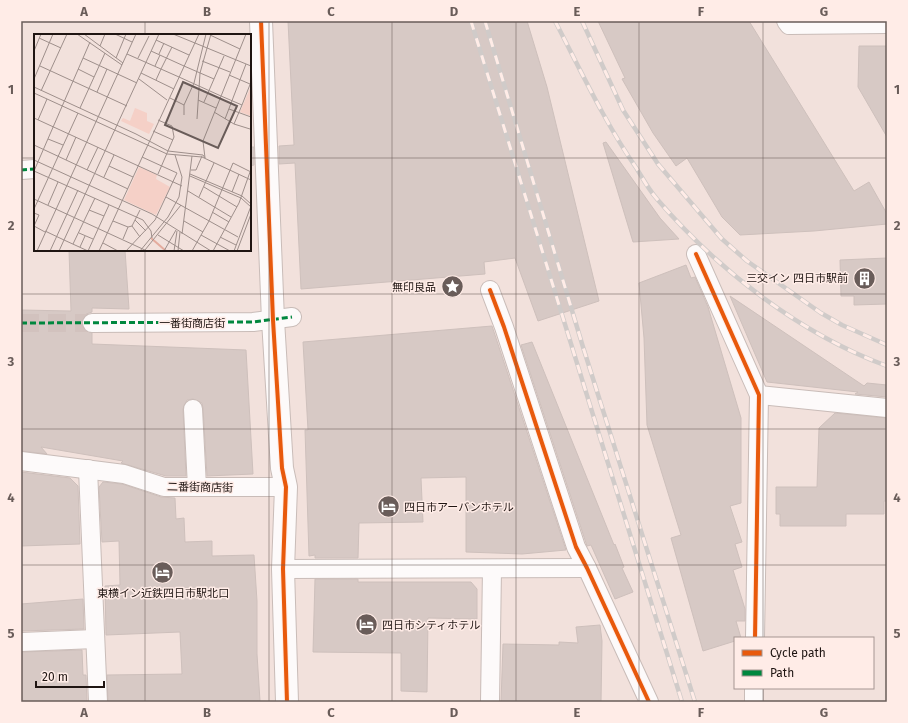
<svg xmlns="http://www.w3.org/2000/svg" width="908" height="723" font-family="'Fira Sans','Noto Sans JP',sans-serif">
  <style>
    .building { fill: #d7c9c5; stroke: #cec0bc }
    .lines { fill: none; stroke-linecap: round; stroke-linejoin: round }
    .street-tunnel { stroke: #d2c2be; stroke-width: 18; stroke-dasharray: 18 9; stroke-linecap: butt }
    .street-casing { stroke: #c9bcb8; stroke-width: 20 }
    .secondary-casing { stroke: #c9bcb8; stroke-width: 24 }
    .street { stroke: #fdfafa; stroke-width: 18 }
    .secondary { stroke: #fdfafa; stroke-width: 22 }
    .rail-casing { stroke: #d0cbc9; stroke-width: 4.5 }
    .rail { stroke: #ffece7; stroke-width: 3; stroke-dasharray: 9; stroke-linecap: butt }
    .quiet { stroke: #00873e; stroke-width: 3; stroke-dasharray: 6 3; stroke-linecap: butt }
    .cycleway-casing { stroke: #ffece7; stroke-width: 6 }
    .cycleway { stroke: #e8590c; stroke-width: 4 }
    .grid { fill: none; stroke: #695c59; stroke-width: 1; stroke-opacity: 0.55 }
    .labels { text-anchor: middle; stroke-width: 3; stroke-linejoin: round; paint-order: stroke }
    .poi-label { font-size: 11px; fill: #1f1512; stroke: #ffece7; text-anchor: end }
    .street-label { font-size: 11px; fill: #1f1512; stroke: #ffece7 }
    .inset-river { fill: none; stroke: #e4ac9e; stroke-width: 2 }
    .inset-road { fill: none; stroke: #9e8f8b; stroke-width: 1 }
    .view { fill: #695c59; fill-opacity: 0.15; stroke: #695c59; stroke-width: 2 }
    .inset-edge { fill: none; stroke: #1f1512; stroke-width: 2 }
    .neatline { fill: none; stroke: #695c59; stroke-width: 1.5 }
    .grid-label { font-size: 13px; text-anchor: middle; font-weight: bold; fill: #695c59 }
  </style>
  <rect width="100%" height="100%" fill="#f2e1dc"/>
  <g class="building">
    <path d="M288,21H527L547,87L599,301L538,321L515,258L484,262L485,274L301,289L295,163L279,164V146L294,145Z"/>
    <path d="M598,21H749L854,191L869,182L887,214V224L814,231L740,235L722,217L687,158L676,166L653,133L622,79L625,78Z"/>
    <path d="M859,46H887V137L858,87Z"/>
    <path d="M606,142L660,218L679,239L633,242L603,143Z"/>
    <path d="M250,147H254V165L250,166Z"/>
    <path d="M69,250H125L129,309L92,308V312L86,314L82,323L83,329L92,333V344L246,350L253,474L207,476L203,408L202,403L193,399L187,400L183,409L186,476H166L121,463L123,461L41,447L47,454L21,451V310L71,311Z"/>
    <path d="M887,258V304L854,305V296H841L840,260Z"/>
    <path d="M686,265L691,278L695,277L708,307L741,418V503L730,506L742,542L735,544L742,567L733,570L745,609V621H736L741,638H735V641L703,651L671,538L681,535L647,425L644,338L639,283Z"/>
    <path d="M730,296L864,386L867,383L887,385V397L855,394L858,392L767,382Z"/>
    <path d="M492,326L566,550L522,554L466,552V477L421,478L423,522L359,523L358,558H315V555L309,556L305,430H308L303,342Z"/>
    <path d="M532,342L614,545L615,544L624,567L622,568L633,592L615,599L591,545L587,546L586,543L521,345Z"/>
    <path d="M835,413L887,418V501H884V514H846V526H780V514H776V487H817L819,428Z"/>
    <path d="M21,472L70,478L78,486L80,544L21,546Z"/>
    <path d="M103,482L122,484L161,497L175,498L176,519L184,518L185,542L212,541V556L254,555L257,601V654L260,701L108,702L107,675L182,674L180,632L106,635L105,586L120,585L119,541L102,542L99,487Z"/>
    <path d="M315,579H358V582H471L477,589V619L428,618L427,692L401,691V653L313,652Z"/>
    <path d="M83,599L84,629L21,631V604Z"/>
    <path d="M600,625L602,641L601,702H501L503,644L559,645V642L578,643L576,627Z"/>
    <path d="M82,650L83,675H86L87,702H23L21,687V652Z"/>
  </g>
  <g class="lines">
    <path class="street-tunnel" d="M21,323H92"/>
    <defs>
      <g id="street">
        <path d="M786,21L789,25L887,24"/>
        <path d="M21,170L35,169"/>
        <path d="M696,254L759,395L755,638"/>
        <path d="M490,290L504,327L576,547L587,568L649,702"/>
        <path d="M92,323L253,322L292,317"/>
        <path d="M759,395L887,408"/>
        <path d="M193,409L197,487"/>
        <path d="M21,461L124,474L164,487H286"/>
        <path d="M88,469L98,702"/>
        <path d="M283,569L587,568"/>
        <path d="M21,642L95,639"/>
        <path d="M490,702L492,569"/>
        <path d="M754,702V688"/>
      </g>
      <path id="secondary" d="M261,21L273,320L282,468L286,487L283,569L287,702"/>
    </defs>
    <use href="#street" class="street-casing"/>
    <use href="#secondary" class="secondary-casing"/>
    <use href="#street" class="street"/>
    <use href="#secondary" class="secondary"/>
    <defs>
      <g id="rail">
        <path d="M471,21L682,702"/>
        <path d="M485,21L583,347L695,702"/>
        <path d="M555,21C581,71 605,123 637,169C643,179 649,190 657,199C717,269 800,334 887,366"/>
        <path d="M582,21L623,110L658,164L722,239L747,261L821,313L842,325L887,345"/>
      </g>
    </defs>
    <use href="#rail" class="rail-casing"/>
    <use href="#rail" class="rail"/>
    <g class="quiet">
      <path d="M21,170L35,169"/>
      <path d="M21,323L253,322L292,317"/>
    </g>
    <defs>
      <g id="cycleway">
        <path d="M261,21L273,320L282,468L286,487L283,569L287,702"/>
        <path d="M696,254L759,395L755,638"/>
        <path d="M490,290L504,327L576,547L587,568L649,702"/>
      </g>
    </defs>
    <use href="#cycleway" class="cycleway-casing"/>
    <use href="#cycleway" class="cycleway"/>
  </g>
  <path class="grid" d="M145,21V35M269,21V702M392,21V702M516,21V702M639,21V702M763,21V638M21,158H35M250,158H887M145,250V702M21,294H887M21,429H887M21,565H887M763,688V702"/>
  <defs>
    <symbol id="building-disc" viewBox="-11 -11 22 22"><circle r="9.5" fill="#695c59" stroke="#ffece7"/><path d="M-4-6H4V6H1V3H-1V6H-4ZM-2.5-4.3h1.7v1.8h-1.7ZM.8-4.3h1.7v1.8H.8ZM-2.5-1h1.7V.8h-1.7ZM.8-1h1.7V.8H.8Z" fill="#fff"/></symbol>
    <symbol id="sight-disc" viewBox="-11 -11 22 22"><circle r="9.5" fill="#695c59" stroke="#ffece7"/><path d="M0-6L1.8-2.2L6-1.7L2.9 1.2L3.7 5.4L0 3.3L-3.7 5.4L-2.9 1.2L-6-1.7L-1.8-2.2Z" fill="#fff"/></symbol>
    <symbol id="hotel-disc" viewBox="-11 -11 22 22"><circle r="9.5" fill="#695c59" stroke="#ffece7"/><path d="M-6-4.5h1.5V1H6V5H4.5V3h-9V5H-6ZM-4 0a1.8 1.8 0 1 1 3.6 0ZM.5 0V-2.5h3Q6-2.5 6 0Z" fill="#fff"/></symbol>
  </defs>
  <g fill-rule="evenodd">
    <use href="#building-disc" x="852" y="266" width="25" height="25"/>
    <use href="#sight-disc" x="440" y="274" width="25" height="25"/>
    <use href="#hotel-disc" x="376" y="494" width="25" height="25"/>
    <use href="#hotel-disc" x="150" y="560" width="25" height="25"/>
    <use href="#hotel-disc" x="354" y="612" width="25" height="25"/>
  </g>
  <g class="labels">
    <g class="poi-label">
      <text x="848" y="282">三交イン 四日市駅前</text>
      <text x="436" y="291">無印良品</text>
      <text x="404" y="511" text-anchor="start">四日市アーバンホテル</text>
      <text x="163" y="597" text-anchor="middle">東横イン近鉄四日市駅北口</text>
      <text x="382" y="629" text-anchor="start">四日市シティホテル</text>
    </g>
    <g class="street-label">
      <text x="192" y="327">一番街商店街</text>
      <text transform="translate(200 487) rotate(1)" y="4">二番街商店街</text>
    </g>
  </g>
  <g transform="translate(34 34)">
    <rect width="217" height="217" fill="#f2e1dc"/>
    <path d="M217,52V82L206,78ZM101,74L113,79V87L120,90L115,100L87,87L89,84L96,87ZM105,133L123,141L122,145L136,153L122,181L90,166Z" fill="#f5d0c7"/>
    <path class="inset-river" d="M117,204L132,217"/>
    <path class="inset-road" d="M43,0L88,31M50,0L89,29M81,0L98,8M139,0L217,32M176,1L206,15M5,4L27,14M122,6L155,21M56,8L0,137L109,186L117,197L118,204M66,12L71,0M0,17L7,0M117,17L150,32M93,20L145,43M125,20L130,9M49,24L103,49M82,24L92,0M104,24L115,2M168,27L196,38M6,32L93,72M121,32L126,21M150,32L180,45M44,35L60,43M127,35L138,13M107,39L140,55M195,41L216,50M145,43L187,62M0,45L19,0M105,45L133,66M122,46L127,35M0,53L102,100L134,117L169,121L171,124M7,57L33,0M63,58L73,35M0,59L133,120L168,123L217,146M136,64L150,71M164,66L182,74M170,68L190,22M208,71L217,48M46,74L71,19M195,75L217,83M180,78L200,90L208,71L187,62M150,81V71L160,49L172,0M0,84L148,152M163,85L166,39L177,0M191,85L212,30M4,86L13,65M200,90L216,95M119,97L139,106M14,105L29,111M0,111L94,155M108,123L143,139M171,124L169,107L212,0M0,126L118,180L177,217M32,126L42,103M75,132L99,143M53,136L64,113M157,136H162L168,122M124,140L140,103L138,92L124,86M156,140L208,162L217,170M156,142L207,164L217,173M70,143L80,121M170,153L203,173M154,157L197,183M198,158L205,140M132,163L204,203M165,163L180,129M0,165L113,217M14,171L24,148M0,175L44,79M55,176L70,182M106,176L98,192L106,203M178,178L195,188M0,179L5,181L0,192M101,186L112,197M79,187L94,193M150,187L169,198M0,192L11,198M11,197L30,206L25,217M45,199L59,205M148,200L158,122M124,201L150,217M167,201L196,217M186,203L202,211M89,205L94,193L98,192M69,209L84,217M39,210L61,164M46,213L51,202M111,216L147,171M3,217L102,0M16,217L44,156M54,217L30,206L125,0M54,217L75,171M65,217L165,0M92,217L121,186L143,139M106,217L134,183L145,163L148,143L141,121M130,217L142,196M140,217L143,197M144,217L146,198M158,217L175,187L199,129L217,138M179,217L205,169L216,138M200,217L217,172M203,217L217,180"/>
    <path class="view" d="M149,48L203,72L184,114L131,91Z"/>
    <rect width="217" height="217" class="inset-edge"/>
  </g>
  <rect width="908" height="723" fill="none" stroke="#ffece7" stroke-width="44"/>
  <rect x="734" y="637" width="140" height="52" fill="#ffece7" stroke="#a59692"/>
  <rect x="742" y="650" width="20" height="6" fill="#e8590c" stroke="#a59692"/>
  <text x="770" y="657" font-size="12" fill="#1f1512">Cycle path</text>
  <rect x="742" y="670" width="20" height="6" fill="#00873e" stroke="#a59692"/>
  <text x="770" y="677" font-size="12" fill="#1f1512">Path</text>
  <path d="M36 681v6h68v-6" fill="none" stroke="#1f1512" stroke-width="2"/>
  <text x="42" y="681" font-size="12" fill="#1f1512" stroke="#ffece7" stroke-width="3" paint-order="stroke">20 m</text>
  <rect x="22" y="22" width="864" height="679" class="neatline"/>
  <g class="grid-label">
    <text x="84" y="16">A</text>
    <text x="207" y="16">B</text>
    <text x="331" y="16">C</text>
    <text x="454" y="16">D</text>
    <text x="577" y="16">E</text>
    <text x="701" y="16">F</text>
    <text x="824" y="16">G</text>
    <text x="11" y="94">1</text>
    <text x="897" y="94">1</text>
    <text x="11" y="230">2</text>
    <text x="897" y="230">2</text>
    <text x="11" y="366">3</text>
    <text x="897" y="366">3</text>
    <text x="11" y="502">4</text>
    <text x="897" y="502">4</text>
    <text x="11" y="638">5</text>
    <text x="897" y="638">5</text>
    <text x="84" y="717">A</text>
    <text x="207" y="717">B</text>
    <text x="331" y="717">C</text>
    <text x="454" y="717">D</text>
    <text x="577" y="717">E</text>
    <text x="701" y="717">F</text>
    <text x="824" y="717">G</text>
  </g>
</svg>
